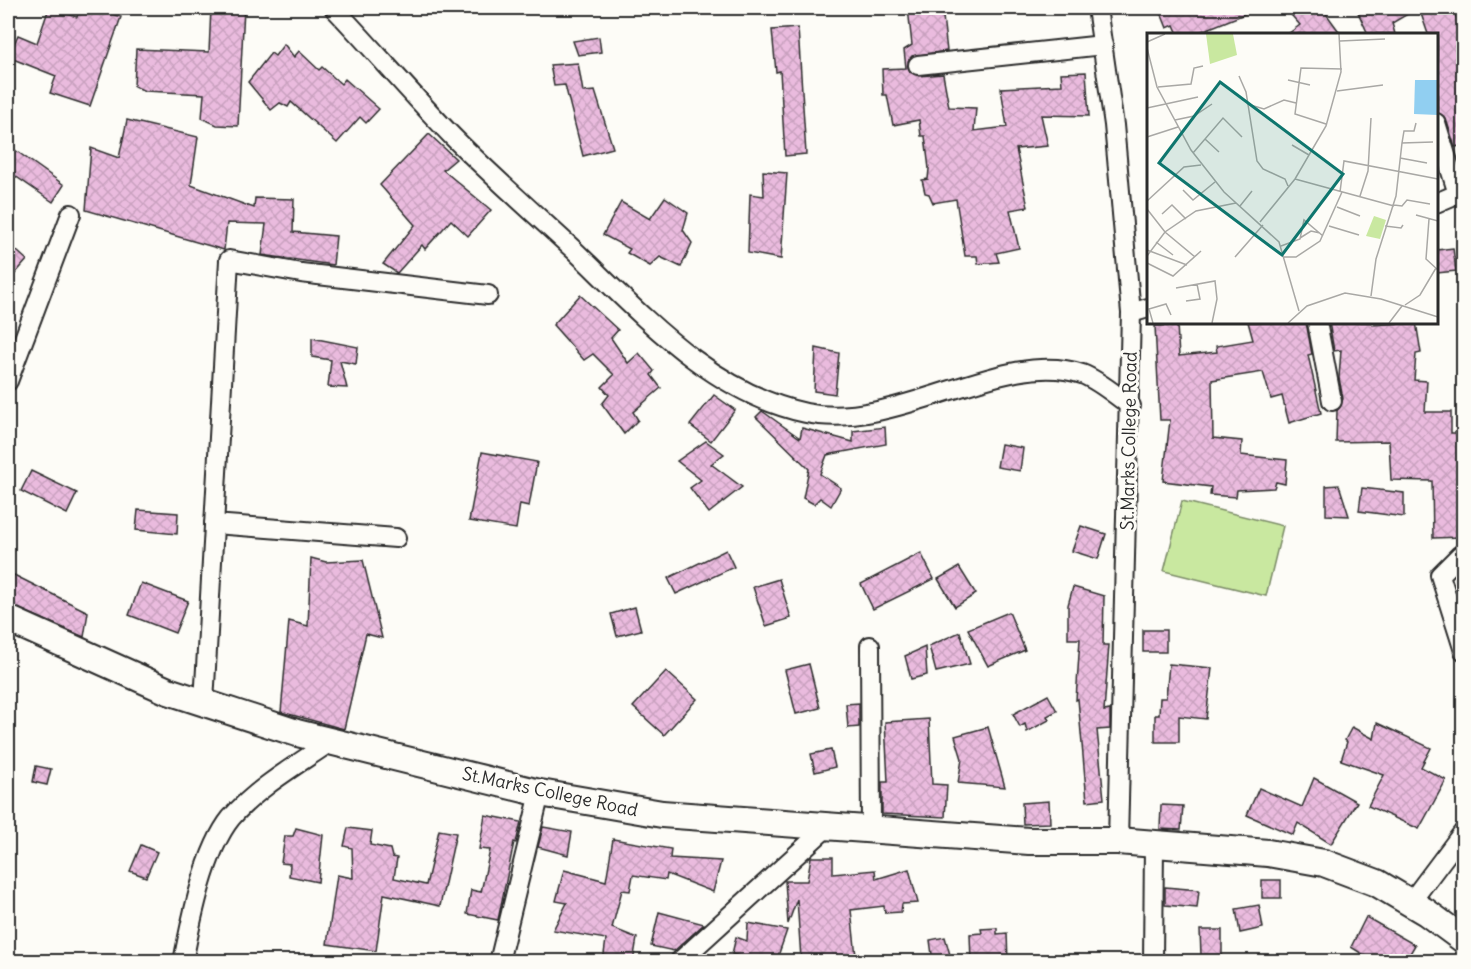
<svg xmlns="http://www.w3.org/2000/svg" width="1471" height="969" font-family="Delius,sans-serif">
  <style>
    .garden { fill: #c9e8a0; stroke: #7a8a66; stroke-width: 1.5 }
    .building { fill: url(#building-cross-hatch); stroke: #2b2b2b; stroke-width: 1.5 }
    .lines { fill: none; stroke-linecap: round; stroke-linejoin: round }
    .street-casing { stroke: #2b2b2b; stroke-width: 22 }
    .secondary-casing { stroke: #2b2b2b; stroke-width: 30 }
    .street { stroke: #fdfcf7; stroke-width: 18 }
    .secondary { stroke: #fdfcf7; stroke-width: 26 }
    .labels { text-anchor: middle; stroke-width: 6; stroke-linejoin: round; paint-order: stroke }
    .street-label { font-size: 18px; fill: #2b2b2b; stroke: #fdfcf7 }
    .inset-road { fill: none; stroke: #a9a8a5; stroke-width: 1.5 }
    .view { fill: #0f766e; fill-opacity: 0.15; stroke: #0f766e; stroke-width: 3 }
    .inset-edge { fill: none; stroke: #2b2b2b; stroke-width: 3 }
  </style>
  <defs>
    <pattern id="building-cross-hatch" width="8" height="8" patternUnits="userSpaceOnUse" patternTransform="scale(1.5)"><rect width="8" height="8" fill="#eabbde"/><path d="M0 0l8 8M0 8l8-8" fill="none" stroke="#c9a1bf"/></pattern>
  </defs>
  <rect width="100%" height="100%" fill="#fdfcf7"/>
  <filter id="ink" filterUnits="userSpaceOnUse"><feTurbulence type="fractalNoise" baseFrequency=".0167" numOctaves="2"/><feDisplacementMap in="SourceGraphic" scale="12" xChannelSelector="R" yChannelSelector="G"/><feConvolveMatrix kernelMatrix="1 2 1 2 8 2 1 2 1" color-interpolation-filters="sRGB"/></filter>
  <g filter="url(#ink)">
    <path class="garden" d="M1182,501L1283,526L1266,596L1164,571Z"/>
    <g class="building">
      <path d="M49,8L77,17L80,8H94L121,17L90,106L50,93L56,76L8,57L18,35L37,43Z"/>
      <path d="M211,8H244L238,126L217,125L202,118L204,94L145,91L134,86L136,49L209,52Z"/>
      <path d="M908,8H942L947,51L912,56L908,61L909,71L919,76L943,74L949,107L976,108L974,131L1007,127L1001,88L1062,85L1061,73L1086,72L1089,116L1041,115L1048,146L1016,149L1028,207L1010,210L1019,248L996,253L999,262L978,264L977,256H965L956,199L933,203L929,194L925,193L922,180L928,179L929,169L925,136H921L919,120L893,125L887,95H883L882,69L906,68L904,50L912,45Z"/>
      <path d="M1164,8H1257V9L1195,34H1178L1174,25L1167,28L1161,13L1166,11Z"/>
      <path d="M1285,8H1322L1341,34H1288L1300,25Z"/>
      <path d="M1356,8H1418L1392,23L1395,34H1368Z"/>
      <path d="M1419,8H1453L1464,40V145L1455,147L1446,119L1437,112V34H1428Z"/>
      <path d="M798,28L806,154L785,156L780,71L776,72L772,30Z"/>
      <path d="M599,37L601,52L578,55L573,41Z"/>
      <path d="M284,44L294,57L299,51L319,70L322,67L341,84L345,79L379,109L366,123L360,117L337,143L291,102L288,107L280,103L271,110L248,82L271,53L275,56Z"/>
      <path d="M578,63L583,92L595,91L613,148L583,156L565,85L554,86L550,65Z"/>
      <path d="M127,120L198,137L191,185L254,208L255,198L294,199L293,232L336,236L333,265L262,255L266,224L227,223L224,250L86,210L91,148L119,158Z"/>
      <path d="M429,134L456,159L443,170L491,210L468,236L451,220L425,249L422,245L397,273L383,264L415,225L380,185Z"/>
      <path d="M8,145L64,185L53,202L8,171Z"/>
      <path d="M763,171L787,173L781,259L748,253L750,194L764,196Z"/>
      <path d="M665,197L688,213L683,230L692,243L681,267L660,257L650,266L627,253L630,249L603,235L621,202L650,219Z"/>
      <path d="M8,243L27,260L8,282Z"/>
      <path d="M1453,248L1456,271L1437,273V250Z"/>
      <path d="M580,295L618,330L611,338L628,363L639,353L654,371L651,375L661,388L633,412L638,420L624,434L602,404L609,395L602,387L614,375L593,354L584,360L553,325Z"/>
      <path d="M1248,322H1306L1312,354L1308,355L1321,413L1289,423L1282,396L1271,399L1263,372L1212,380L1213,438L1242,441L1241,455L1287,460L1285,484L1276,482L1274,488L1237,490L1236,497L1210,495L1211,487L1163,481L1170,420H1160L1155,326L1177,325L1179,356L1217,352L1216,346L1253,340Z"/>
      <path d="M1329,322H1371L1372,325L1416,322L1421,353L1416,354L1414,380L1427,381L1425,412H1451V433H1464V447H1460L1462,537L1433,538L1432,481L1391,480L1389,441L1336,442L1337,411L1343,399L1339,378L1341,350L1334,351Z"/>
      <path d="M312,338L358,347L356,364L340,361L347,388L328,387L331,360L312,357Z"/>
      <path d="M816,348L839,353L835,394L814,391Z"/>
      <path d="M714,395L735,410L711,441L690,425Z"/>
      <path d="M762,411L800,438L802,428L853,442V431L885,427L886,444L827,455L820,474L841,488L831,506L820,498L814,504L803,498L809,469L756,417Z"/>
      <path d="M706,441L724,454L711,464L742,487L709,513L690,488L701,480L677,461Z"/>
      <path d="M1001,444L1023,448L1020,471L997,467Z"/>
      <path d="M482,452L537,462L529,506L520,504L516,529L469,521Z"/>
      <path d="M31,471L77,493L67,514L21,491Z"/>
      <path d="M1339,485L1349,516L1326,515V486Z"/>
      <path d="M1362,488L1404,493V517L1359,511Z"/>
      <path d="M138,510L178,513L177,534L136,530Z"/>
      <path d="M1081,526L1106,534L1098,559L1072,551Z"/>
      <path d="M726,550L734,567L676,594L668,578Z"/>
      <path d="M921,553L934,579L873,609L861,584Z"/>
      <path d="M311,558L326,562L363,560L382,638L366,634L344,729L281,712L289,621L308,626Z"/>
      <path d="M959,567L976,594L955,607L938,579Z"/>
      <path d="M8,572L88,612L84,637L8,604Z"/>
      <path d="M779,579L791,618L766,626L753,587Z"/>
      <path d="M141,583L188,601L175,633L129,615Z"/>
      <path d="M1073,587L1104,596L1103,645H1109L1104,711L1110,710V729L1097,730L1104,799L1087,801L1078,699L1076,700L1080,639H1068V605Z"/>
      <path d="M635,607L641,630L617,636L611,614Z"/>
      <path d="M1009,612L1025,650L988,666L968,629Z"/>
      <rect x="1143" y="630" width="23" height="22"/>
      <path d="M960,632L970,664L936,672L929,646Z"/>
      <path d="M925,647L927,675L911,679L905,656Z"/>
      <path d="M809,664L820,708L796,714L785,670Z"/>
      <path d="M1169,664L1212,668L1206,719L1179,716V742H1155V715H1159L1160,698H1166Z"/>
      <path d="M666,671L697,699L664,735L633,707Z"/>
      <path d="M1048,695L1057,711L1047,716L1049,720L1027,732L1025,724L1020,727L1013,714Z"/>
      <path d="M859,703V727L848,728L846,704Z"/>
      <path d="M929,719L932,784L947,785L945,817L882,814V782H888L885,722Z"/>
      <path d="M1377,723L1431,748L1421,767L1446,780L1419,829L1368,806L1384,775L1341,760L1347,742L1345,740L1352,727L1374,739Z"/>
      <path d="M988,727L1005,787L958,783L962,759L955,736Z"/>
      <path d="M831,750L835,767L815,772L811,754Z"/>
      <path d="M36,766L51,769L47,785L33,782Z"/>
      <path d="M1314,778L1357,802L1331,844L1298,823L1293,835L1247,815L1259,788L1302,807Z"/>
      <path d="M1049,801L1050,823L1023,824L1022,803Z"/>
      <path d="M1161,805L1183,806L1181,830L1160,829Z"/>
      <path d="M485,815L521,822L516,843L514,842L498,920L467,914L471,890L481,892L490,850L479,849Z"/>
      <path d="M543,827L572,832L568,855L538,847Z"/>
      <path d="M296,828L323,835L318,882L289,876L290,864L281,863L285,836H293Z"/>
      <path d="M348,828L372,831L370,845L390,849L392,857L397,858L394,878L426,885L439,830L456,833L440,906L384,894L376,951L327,944L337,875L353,878L352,848L344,846Z"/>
      <path d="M613,839L671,849L670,858L721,861L713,892L667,874L666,880L633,875L630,891L622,890L612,928L637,938L633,962H603L606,939L553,930L567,903L556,901L564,870L606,881Z"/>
      <path d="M141,845L157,852L146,877L130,871Z"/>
      <path d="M811,857H833V874L875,870L876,879L909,869L918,903L902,904L901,912L885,913L884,906L851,910L856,956L801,959L797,899L788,924L785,881H807Z"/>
      <rect x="1262" y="880" width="19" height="18"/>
      <path d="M1165,887L1199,890L1197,908L1165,905Z"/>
      <path d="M1259,905L1263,928L1240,933L1236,909Z"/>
      <path d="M659,912L704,924L674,951L651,946Z"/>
      <path d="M1366,917L1415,945L1405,962H1375L1351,947Z"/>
      <path d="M748,923L787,930L776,962H759L732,954L736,937L747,941Z"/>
      <path d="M997,928V934L1007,933L1008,962H971L970,934L982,933L981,929Z"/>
      <path d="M1200,930H1222V955H1201Z"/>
      <path d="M945,937L952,962H933L930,940Z"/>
    </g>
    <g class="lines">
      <defs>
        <g id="street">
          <path d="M334,8C374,50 412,95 453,137C492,176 534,213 574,250C641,314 711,393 806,413C898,432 1004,347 1082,374C1100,381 1115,395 1131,406"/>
          <path d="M1097,8L1114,125L1131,313L1118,841"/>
          <path d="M918,65L1103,45"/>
          <path d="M1436,123L1458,194"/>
          <path d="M1436,203L1464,191"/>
          <path d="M1131,313L1148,308"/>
          <path d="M1317,322L1332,401"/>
          <path d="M8,381L71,214"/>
          <path d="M214,524L396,538"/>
          <path d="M1464,556L1460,555L1440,575L1464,651"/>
          <path d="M870,646L871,830"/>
          <path d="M204,703L229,260L301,273L488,295"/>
          <path d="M1410,903L1464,831"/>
          <path d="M183,962C191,920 205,850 231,818C258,787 297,765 330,742"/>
          <path d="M499,962L540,793"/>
          <path d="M679,962L827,827"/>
          <path d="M1153,962L1154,843"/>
        </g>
        <path id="secondary" d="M8,619L168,691L297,733L540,793L662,814L1029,841H1118L1268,853L1324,863L1377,883L1426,912L1464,940"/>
      </defs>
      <use href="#street" class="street-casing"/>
      <use href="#secondary" class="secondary-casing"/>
      <use href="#street" class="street"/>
      <use href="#secondary" class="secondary"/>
    </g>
  </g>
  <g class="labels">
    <g class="street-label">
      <text transform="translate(1129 441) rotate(-89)" y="6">St.Marks College Road</text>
      <text transform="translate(550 792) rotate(12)" y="6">St.Marks College Road</text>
    </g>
  </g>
  <g transform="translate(1147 33)">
    <rect width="291" height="291" fill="#fdfcf7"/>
    <path d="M227,183L239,187L233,206L219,203Z" fill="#c9e8a0"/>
    <path d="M59,1H86L90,22L63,31Z" fill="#c9e8a0"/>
    <path d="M268,47H291V82L267,81Z" fill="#91cff1"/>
    <path class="inset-road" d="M193,8L238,6M0,9L18,1M0,15L10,54L44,117L77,159L132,209L152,278M92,43L99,59L110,128L116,136L138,146L141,153M141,47L163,52M11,54L44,51L47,35L56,33M190,58L236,52M100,71L117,76L137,67L149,70M0,75L51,64M28,87L47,83L65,71M179,91L148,81L154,35L195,36M0,104L31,94M58,106L72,119M255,110L257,98H267L269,90M145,112L162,122M46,120L76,85L95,104M253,125L280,130M148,146L247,173M36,157L46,167L68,149M193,159L197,128L291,146M213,163L221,138L224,85M0,168L37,134L54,132M247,172L255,173L260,167L283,171M93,173L105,158M190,174L213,183M0,176L18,199L48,224M15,181L25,172L39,186M269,182L291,188M282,186L279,226L291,237M113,189L148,146L179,93L194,39L192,1M182,193L212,202M238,193L254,195L256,192M153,205L164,198L173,200M9,209L26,222M134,213L153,206L157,187L176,203M0,217L40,232M0,223L18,199L49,178L89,170M88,224L116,192M137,224H149L173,208L195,159M0,230L26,243L54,218M29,255L68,248L70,266L65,290M224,263L229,226L249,163L255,110L286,109M39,268L53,266L50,251M258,272L273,262L289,235M6,290L2,276L19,271L24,282M141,290L160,273L198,260L234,266L291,284M242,290L255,273"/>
    <path class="view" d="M73,49L196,141L135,222L12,130Z"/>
    <rect width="291" height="291" class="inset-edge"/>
  </g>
  <rect width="1471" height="969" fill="none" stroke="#fdfcf7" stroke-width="30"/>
  <rect x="15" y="15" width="1441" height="939" fill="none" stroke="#2b2b2b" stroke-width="2" filter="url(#ink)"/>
</svg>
